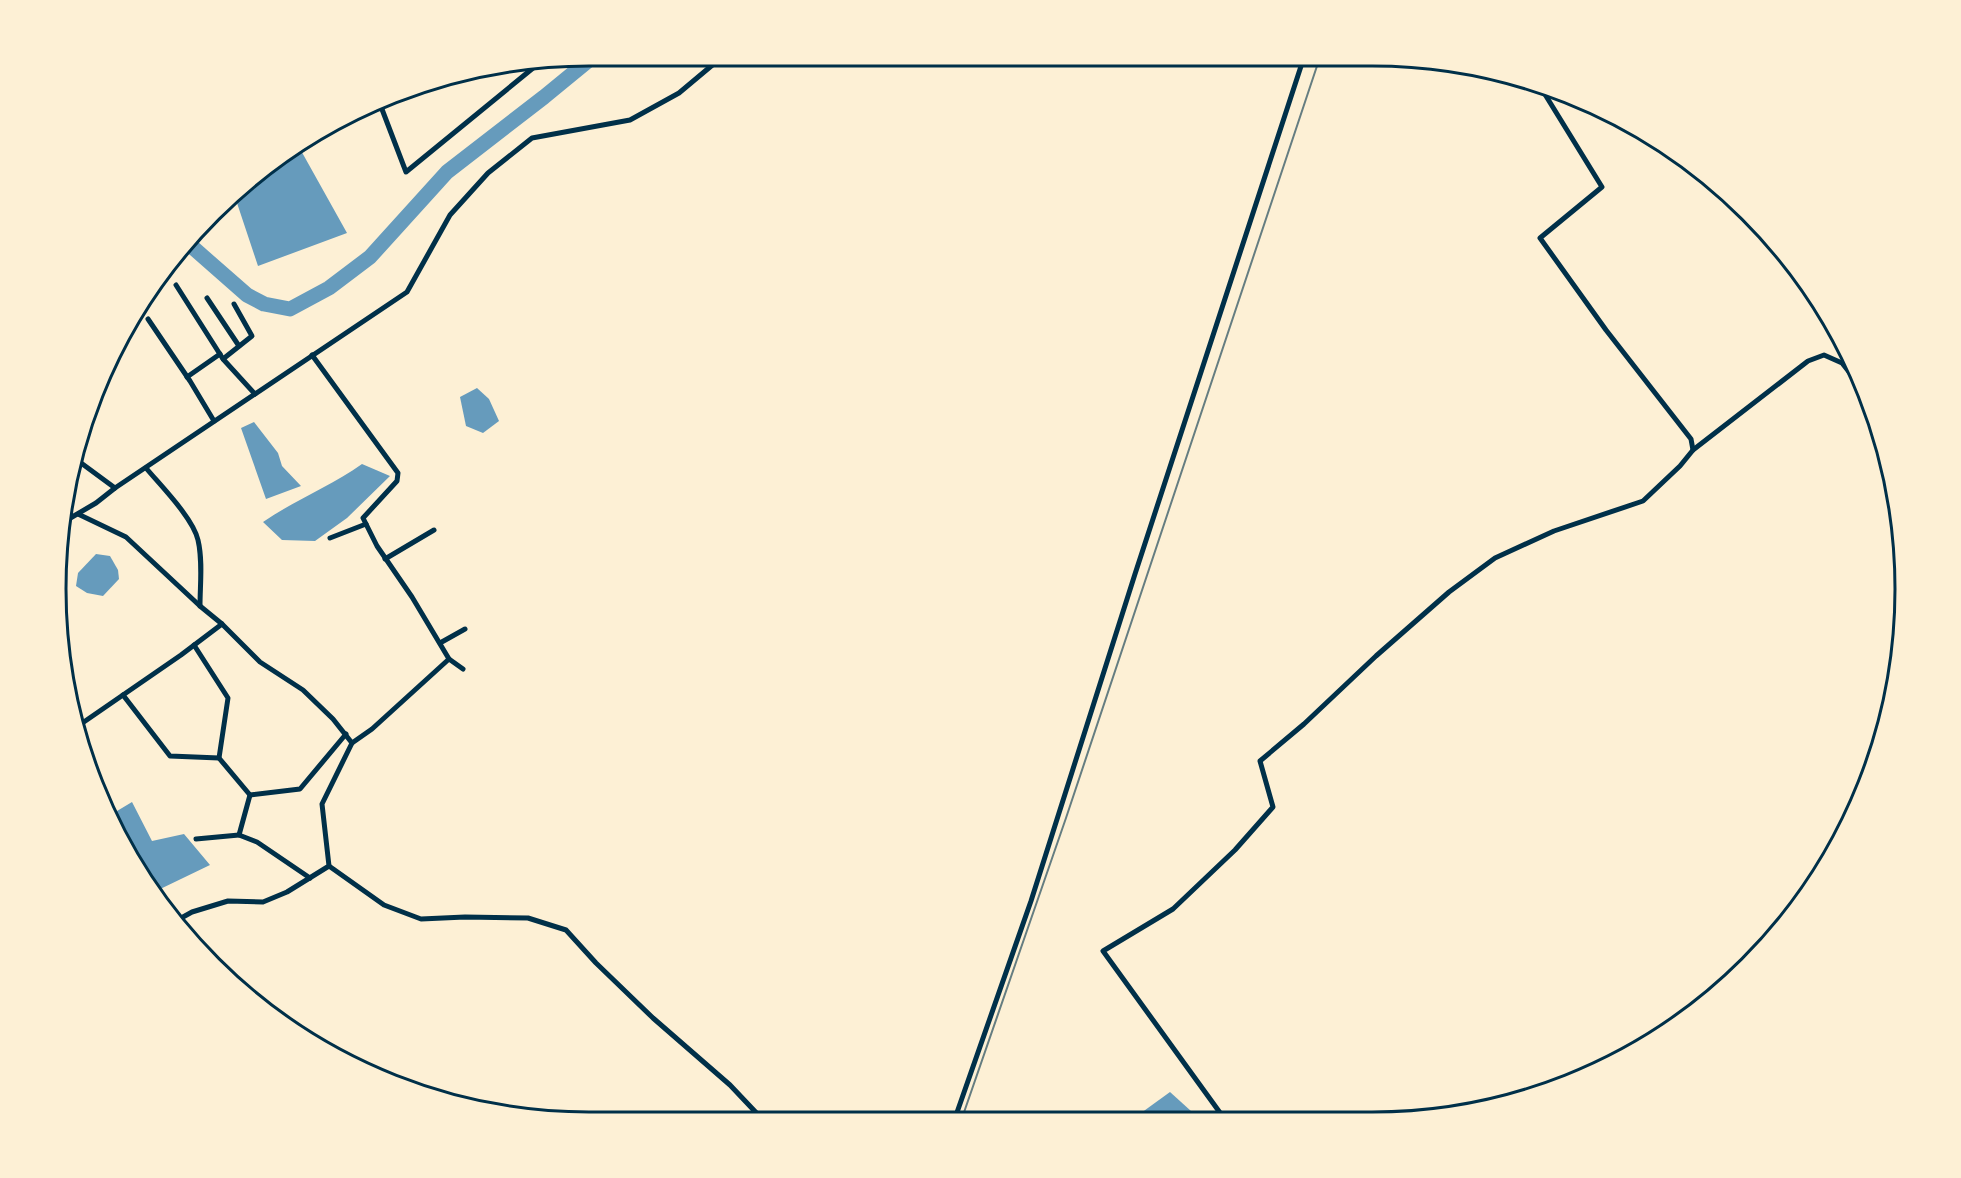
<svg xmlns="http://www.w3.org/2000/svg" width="1961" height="1178" font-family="'Alegreya Sans',sans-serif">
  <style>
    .water { fill: #669bbc }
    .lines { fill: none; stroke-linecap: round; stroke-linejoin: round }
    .river { stroke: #669bbc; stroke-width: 15 }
    .minor { stroke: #003049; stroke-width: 5 }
    .rail { stroke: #657d81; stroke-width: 2 }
    .rim { fill: none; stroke: #003049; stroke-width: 3 }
  </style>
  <rect width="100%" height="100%" fill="#fdf0d5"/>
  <g class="water">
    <path d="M299,147L347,233L258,266L235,197L257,174L267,169L266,165Z"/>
    <path d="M477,388L489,399L499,421L483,433L466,426L460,397Z"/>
    <path d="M254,422L278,453L282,466L301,486L266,499L241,428Z"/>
    <path d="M362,464L390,476L347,518L315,541L282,540L263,522C295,500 331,486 362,464Z"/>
    <path d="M62,551L67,569L60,582H57Z"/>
    <path d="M96,554L110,556L118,570L119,579L103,596L87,593L76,586L78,573Z"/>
    <path d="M132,802L152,841L184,834L210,865L154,892L112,814Z"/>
    <path d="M1170,1092L1202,1121H1130Z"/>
  </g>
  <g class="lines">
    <path class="river" d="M190,245L247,295L264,304L290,309L329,288L370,257L447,172L544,97L594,56"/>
    <g class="minor">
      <path d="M380,104L406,172L538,64"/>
      <path d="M176,285L223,359L255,394"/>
      <path d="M207,298L239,346"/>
      <path d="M148,319L190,381L214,421"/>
      <path d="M223,359L252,336L234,304"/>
      <path d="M187,377L220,354"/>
      <path d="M1693,450L1808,361L1824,355L1842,363L1868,396"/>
      <path d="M77,460L115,488"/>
      <path d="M146,468C161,486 193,518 198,540C203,561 200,585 200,606"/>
      <path d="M78,514L126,537L200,606L222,624L260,662L303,690L333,719L352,743"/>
      <path d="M67,520L96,503L115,488L407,292L450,215L488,173L532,138L630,120L679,93L716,62L733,56"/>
      <path d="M330,538L366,524"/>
      <path d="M385,559L434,530"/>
      <path d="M440,643L465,629"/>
      <path d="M194,645L228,698L219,758L250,795L300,789L346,734"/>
      <path d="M449,659L463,669"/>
      <path d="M123,695L170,756L219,758"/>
      <path d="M78,726L181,655L222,624"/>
      <path d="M250,795L239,835L257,842L310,878"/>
      <path d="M196,839L239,835"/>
      <path d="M329,866L384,905L421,919L465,917L528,918L566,930L596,963L653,1018L730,1085L764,1121"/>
      <path d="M174,922L192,912L228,901L263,902L287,892L329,866L322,804L352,743L372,729L449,659L412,597L377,546L363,518L397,481L398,473L312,355"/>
      <path d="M954,1121L1031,901L1135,574L1304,57"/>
      <path d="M1226,1121L1103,951L1173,909L1235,850L1273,807L1260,761L1304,724L1376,656L1449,592L1495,558L1554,531L1643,501L1680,466L1693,450L1691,439L1606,330L1540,238L1602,187L1538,83"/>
    </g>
    <path class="rail" d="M961,1121L1066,818L1320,57"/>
  </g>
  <path d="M0 0H1961V1178H0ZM589 66H1372A523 523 0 0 1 1895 589V589A523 523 0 0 1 1372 1112H589A523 523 0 0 1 66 589V589A523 523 0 0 1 589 66Z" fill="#fdf0d5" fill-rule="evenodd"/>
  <path class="rim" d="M589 66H1372A523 523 0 0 1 1895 589V589A523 523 0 0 1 1372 1112H589A523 523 0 0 1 66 589V589A523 523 0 0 1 589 66Z"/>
</svg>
